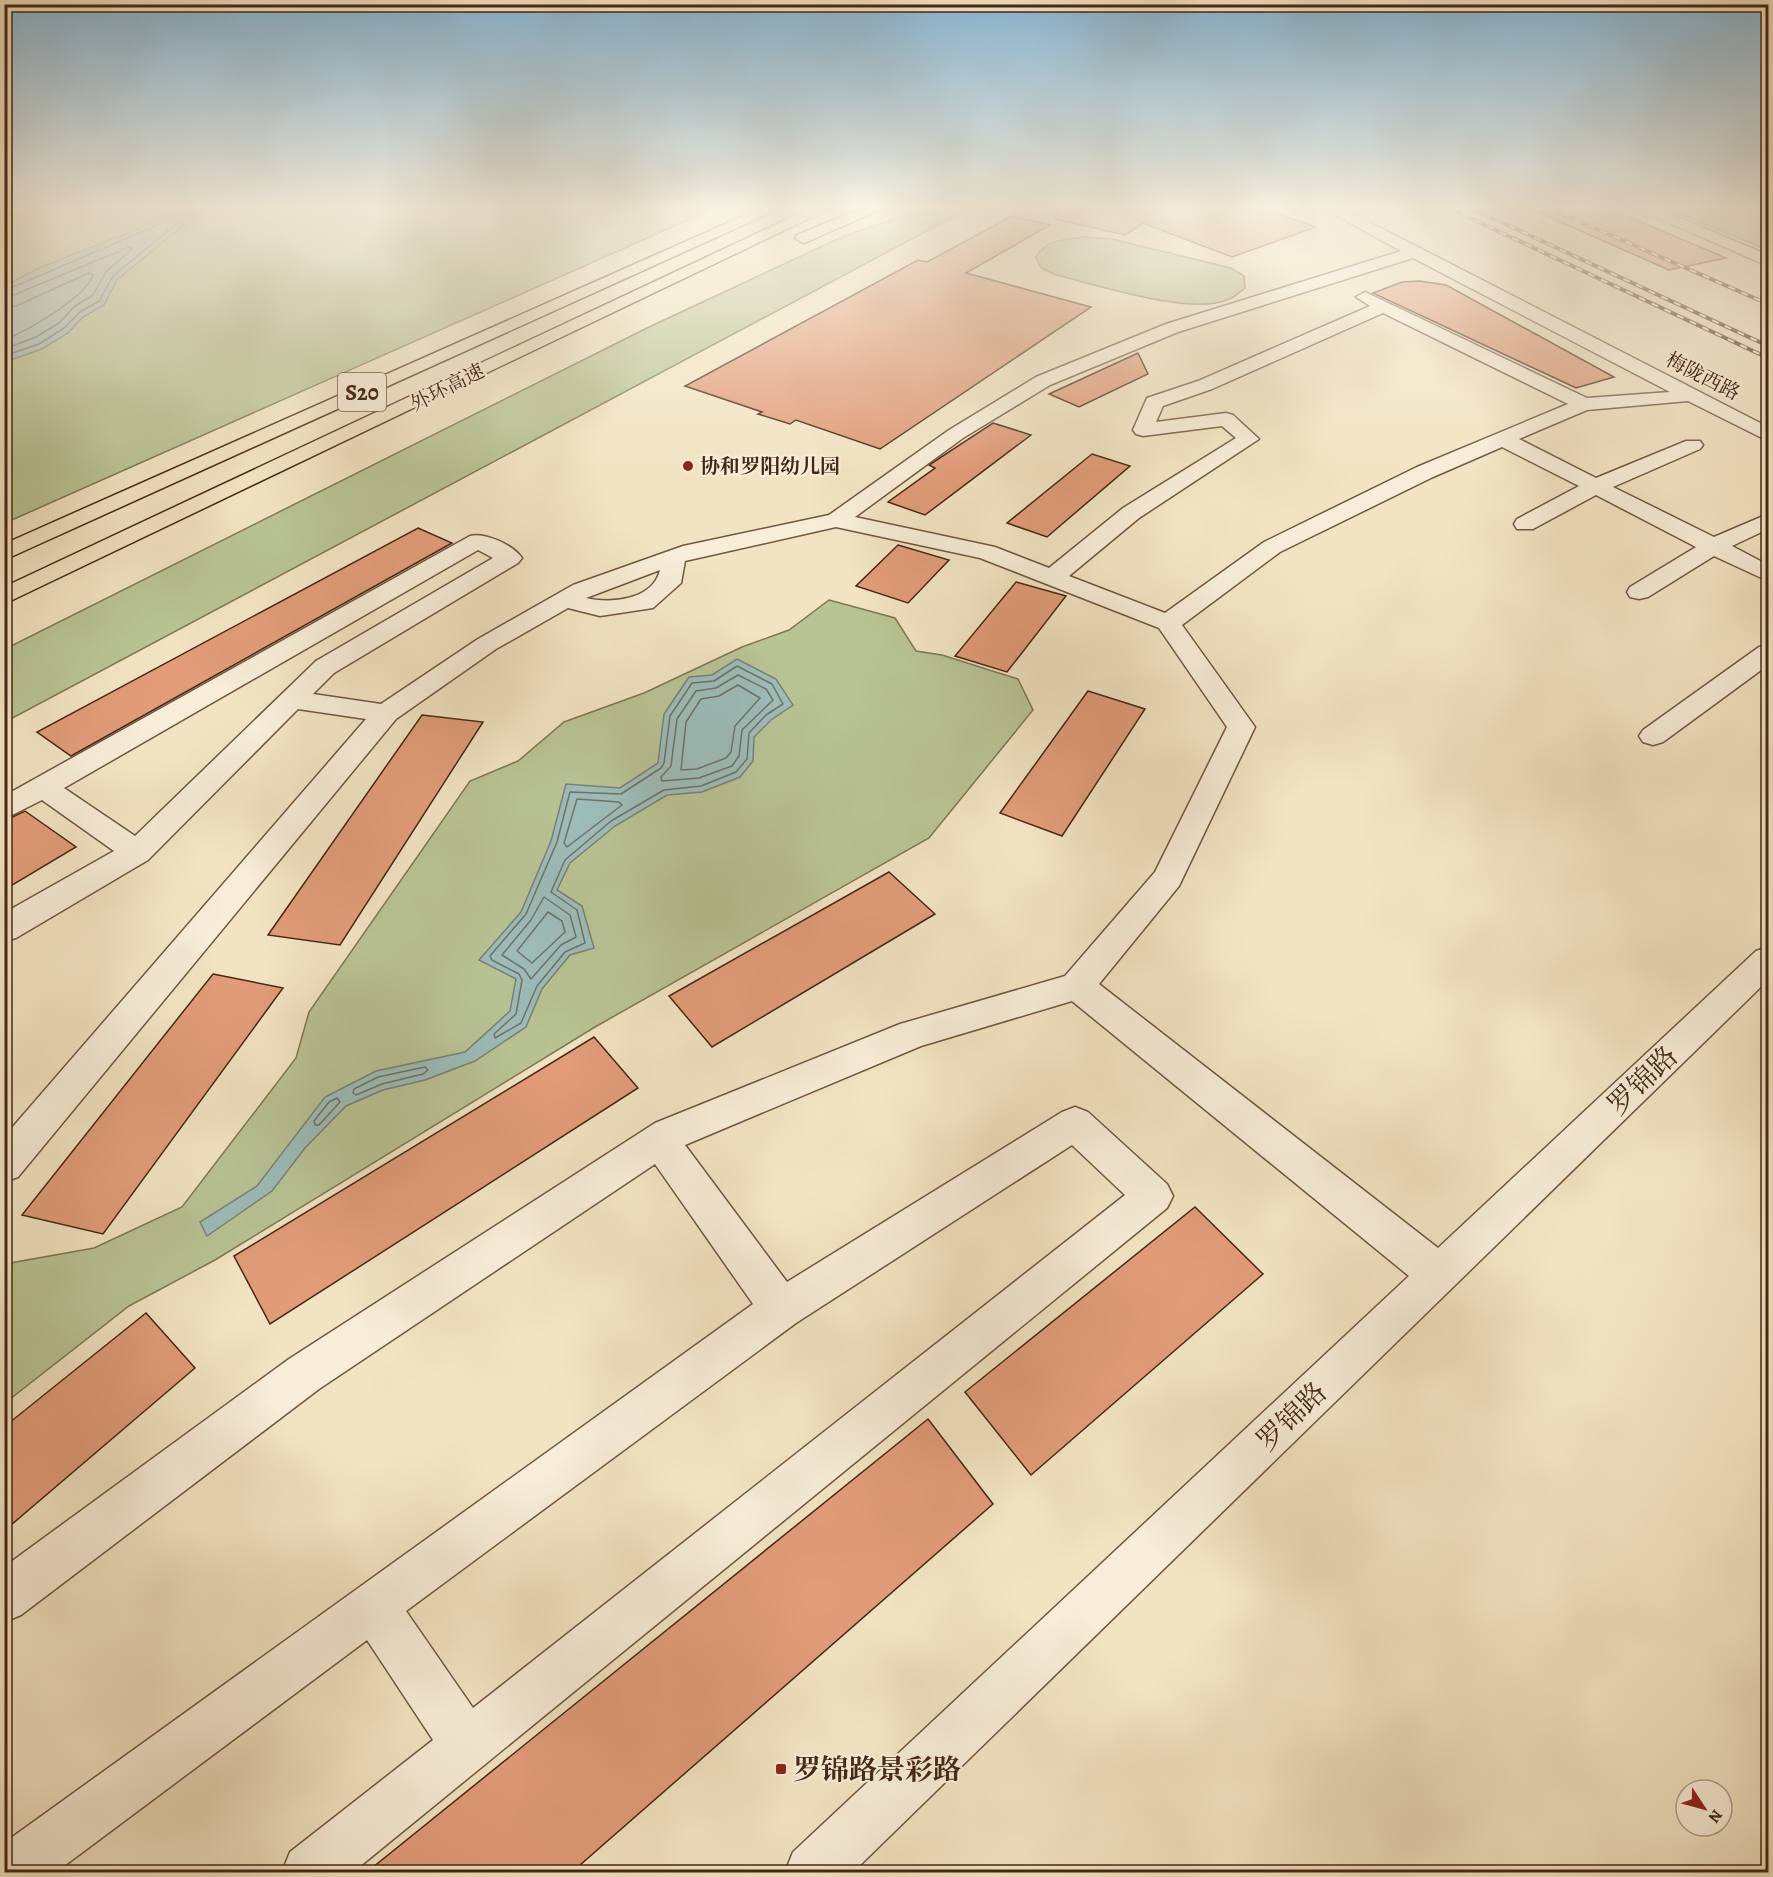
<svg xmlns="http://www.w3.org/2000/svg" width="1773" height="1877" font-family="Alegreya,'Noto Serif SC',serif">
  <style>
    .green { fill: #b9c495; stroke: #807656; stroke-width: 1.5 }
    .water { fill: #9dbdbb; stroke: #7b8179; stroke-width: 1.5 }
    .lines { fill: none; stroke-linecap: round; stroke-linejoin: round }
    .shore { stroke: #727268; stroke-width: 1.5 }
    .building { fill: #e29c7a; stroke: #472716; stroke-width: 1.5 }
    .minor-casing { stroke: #725641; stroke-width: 3 }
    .highway-casing { stroke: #472716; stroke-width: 3 }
    .minor { fill: #f7edd8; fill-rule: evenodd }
    .highway { fill: #f2e4c3; fill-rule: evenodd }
    .rail-casing { stroke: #472716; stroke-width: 4 }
    .rail { stroke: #f7edd8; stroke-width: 2; stroke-dasharray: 7; stroke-linecap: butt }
    .poi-dot { fill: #8f2418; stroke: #f7edd8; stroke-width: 2 }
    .labels { text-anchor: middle; stroke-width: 4.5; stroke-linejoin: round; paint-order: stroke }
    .far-street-label { font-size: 20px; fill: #472716; stroke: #f7edd8 }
    .far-poi-label { font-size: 20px; font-weight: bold; fill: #472716; stroke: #f7edd8; text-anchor: start }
    .shield { fill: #f7edd8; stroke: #7c6250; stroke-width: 1.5 }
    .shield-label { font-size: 22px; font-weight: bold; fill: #472716 }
    .near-street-label { font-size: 28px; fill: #472716; stroke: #f7edd8 }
    .near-poi-label { font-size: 28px; font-weight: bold; fill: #472716; stroke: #f7edd8; text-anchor: start }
  </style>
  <rect width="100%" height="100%" fill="#f2e4c3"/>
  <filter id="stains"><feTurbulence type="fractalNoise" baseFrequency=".00333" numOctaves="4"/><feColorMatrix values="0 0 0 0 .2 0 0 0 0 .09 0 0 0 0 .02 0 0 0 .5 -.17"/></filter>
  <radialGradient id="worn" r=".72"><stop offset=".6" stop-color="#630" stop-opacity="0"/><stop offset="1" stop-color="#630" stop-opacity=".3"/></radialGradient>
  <g class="green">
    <path d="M5,208H715L5,523Z"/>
    <path d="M929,208H970L5,722V649L649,327L844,236Z"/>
    <path d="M1666,208H1767L1768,250Z"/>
    <path d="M1084,237L1112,239L1231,268L1244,276L1245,288C1240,292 1235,297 1229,299C1194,317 1095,284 1056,275L1041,268L1036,257C1047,239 1064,240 1084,237Z"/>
    <path d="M829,600L895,618L916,651L942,655L1018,679L1033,710L929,838L595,1027L215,1260L129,1306L5,1403V1264L94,1248L182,1207L296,1058L309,1012L470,781L518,761L564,722L644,693L742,647L789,630Z"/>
  </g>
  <g class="water">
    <path d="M173,208H205L117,280L104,305L83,317L68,333L42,349L5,362V286L37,269L140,228Z"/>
    <path d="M737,659L776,679L793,705L771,720L754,737L753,761L740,777L702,792L667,795L615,826L570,863L557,890L582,906L594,948L570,955L542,989L526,1027L475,1061L425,1080L383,1090L346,1106L305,1148L272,1191L207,1236L200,1222L257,1186L325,1097L376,1071L465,1052L510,1011L516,979L479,960L521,912L551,841L566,784L620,788L658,763L664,714L689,677L712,675Z"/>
  </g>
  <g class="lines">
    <g class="shore">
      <path d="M4,291L167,221L175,214L176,208"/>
      <path d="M4,299L129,247L132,249L106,272L93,295L75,306L59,323L36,337L4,349"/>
      <path d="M4,308L16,306L89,273L93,275C85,298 27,331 4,340"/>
      <path d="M4,356L39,344L64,328L80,312L99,301L113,276L196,208"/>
      <path d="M737,666L772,684L783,704L766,715L749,733L747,759L736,772L701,786L664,790L611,821L565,860L551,892L577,910L585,943L565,952L537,986L521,1023L495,1038L494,1034L516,1014L522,980L519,974L492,960L490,956L526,914L557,842L570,792L621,794L661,768L664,763L670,716L692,683L714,681Z"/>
      <path d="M738,675L766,689L773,700L742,730L739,756L732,766L699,778L662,781L661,777L671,766L677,719L696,691L716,688Z"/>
      <path d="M738,685L760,698L735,726L731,752L726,758L697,769L681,770L686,722L701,699L719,696Z"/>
      <path d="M577,799L619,802L622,805L567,847L564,843Z"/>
      <path d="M544,897L570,915L576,937L561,945L531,979L524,969L502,955L531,920Z"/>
      <path d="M548,912L562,921L565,932L532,963L517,951Z"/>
      <path d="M425,1067L428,1070L423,1074L382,1084L356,1095L353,1093L354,1089L378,1077Z"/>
      <path d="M337,1098L340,1102L319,1125H315L314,1121L329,1102Z"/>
    </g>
  </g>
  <g class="building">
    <path d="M1057,208H1261L1316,227L1232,257L1143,223L1125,235L1055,219Z"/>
    <path d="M1529,208H1608L1726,258L1669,270Z"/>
    <path d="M1012,216L1050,225L966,273L1091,307L880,449L796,420L790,424L758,414L762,412L685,386L918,260L927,262Z"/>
    <path d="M1419,281L1446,285L1614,377L1576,388L1373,293L1402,282Z"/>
    <path d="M1138,353L1148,374L1079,407L1049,394Z"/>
    <path d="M993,423L1031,435L925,515L888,502L935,468L929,465Z"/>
    <path d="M1092,454L1130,466L1047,537L1007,523Z"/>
    <path d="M418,528L452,543L71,756L37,732Z"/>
    <path d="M898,545L949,560L908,603L856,586Z"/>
    <path d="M1016,582L1066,596L1007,672L955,656Z"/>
    <path d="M1088,691L1145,709L1062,836L1000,813Z"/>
    <path d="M422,715L483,722L340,945L268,935Z"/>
    <path d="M25,811L76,847L4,890V821Z"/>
    <path d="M889,872L935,914L712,1047L669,996Z"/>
    <path d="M213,974L283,988L103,1234L22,1215Z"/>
    <path d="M594,1037L638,1088L270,1324L234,1256Z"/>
    <path d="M1195,1207L1263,1274L1031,1475L965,1392Z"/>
    <path d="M146,1313L195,1368L4,1531V1427Z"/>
    <path d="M928,1419L993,1504L572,1872H367Z"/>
  </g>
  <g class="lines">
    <defs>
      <g id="minor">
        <path d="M1323,208H1342L1768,427V441L1688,401L1587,410L1519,439L1596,478L1686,441H1700L1703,445L1700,449L1613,487L1714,537L1768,514V529L1732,546L1768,565V581L1714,556L1648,597L1639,599L1630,597L1627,592L1630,587L1696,547L1596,495L1533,529H1517L1514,524L1517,519L1579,486L1502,447L1433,477L1280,552L1182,625L1255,727L1179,886L1099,984L1438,1248L1756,951L1768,947V980L853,1872H785L793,1852L1409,1276L1072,1001L921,1046L685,1145L787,1282L1062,1112L1075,1107L1088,1112L1167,1184L1173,1196L1167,1208L353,1872H282L290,1852L433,1740L367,1640L56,1872H4V1843L753,1304L655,1164L319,1389L21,1615L4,1622V1567L289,1359L655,1123L900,1024L1065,976L1155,872L1227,727L1159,628L980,558L836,527L685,561L681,583L653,608L600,616L568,608L496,649L396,719L18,1177L4,1182V1137L366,719L298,709L148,860L16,938L4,941V913L114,851L42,800L4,819V796L470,536C485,532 513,545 522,558L518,563L334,673L313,694L381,704L478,639L573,585L683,546L829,515L949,430L1036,377L1166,324L1401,251ZM1413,258L1670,392L1587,398L1365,292L1356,297L1370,306L1198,381L1147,398L1133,430L1136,434L1143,436L1222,426L1236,438L1123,508L1049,568L995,547L855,517L963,438L1050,385L1178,332ZM1383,313L1568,404L1417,467L1264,542L1165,613L1069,576L1139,518L1259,439L1233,415L1226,413L1156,422L1163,406L1212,389ZM478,550L493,558L316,661L135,836L64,788ZM660,570C653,600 611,604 586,598ZM1072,1145L1125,1195L473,1708L406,1611L796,1323Z"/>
        <path d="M1635,208H1656L1768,255V266Z"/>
        <path d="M1768,645V665L1663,742L1653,745L1643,742L1639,736L1643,730L1759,647Z"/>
      </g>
      <g id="highway">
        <path d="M761,208H781L4,560V544Z"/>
        <path d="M811,208H831L4,604V587Z"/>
        <path d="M863,208H884L809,241L803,243L795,238L797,235Z"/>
      </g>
    </defs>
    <use href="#minor" class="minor-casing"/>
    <use href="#highway" class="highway-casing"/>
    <use href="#minor" class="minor"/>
    <use href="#highway" class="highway"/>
    <defs>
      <g id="rail">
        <path d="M1449,208L1768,358"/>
        <path d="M1471,208L1768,346"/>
        <path d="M1549,208L1768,304"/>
      </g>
    </defs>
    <use href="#rail" class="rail-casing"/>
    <use href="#rail" class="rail"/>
  </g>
  <linearGradient id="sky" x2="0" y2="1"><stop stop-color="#8ab8d6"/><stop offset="0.44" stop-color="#f9f3e4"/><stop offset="1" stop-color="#f9f3e4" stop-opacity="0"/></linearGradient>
  <rect width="1773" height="471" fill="url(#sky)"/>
  <g class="poi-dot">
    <circle cx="688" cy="466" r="6"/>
    <rect x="775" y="1763" width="12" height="12" rx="3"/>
  </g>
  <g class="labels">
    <g class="far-street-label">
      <text transform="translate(1703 376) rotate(27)" y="7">梅陇西路</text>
      <text transform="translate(447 387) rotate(-27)" y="7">外环高速</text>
    </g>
    <g class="far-poi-label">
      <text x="700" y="473">协和罗阳幼儿园</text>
    </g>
    <rect class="shield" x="338" y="373" width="48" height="38" rx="4.5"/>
    <g class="shield-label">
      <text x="362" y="400">S20</text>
    </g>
    <g class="near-street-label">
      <text transform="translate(1642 1080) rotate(-44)" y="10">罗锦路</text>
      <text transform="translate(1291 1416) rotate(-44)" y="10">罗锦路</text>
    </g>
    <g class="near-poi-label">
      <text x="793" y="1779">罗锦路景彩路</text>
    </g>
  </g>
  <rect width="1773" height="1877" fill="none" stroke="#f2e4c3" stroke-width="24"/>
  <rect x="6" y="6" width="1761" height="1865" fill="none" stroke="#472716" stroke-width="3"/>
  <rect x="12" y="12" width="1749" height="1853" fill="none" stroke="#472716" stroke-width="1.5"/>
  <g transform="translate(1704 1808) rotate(126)"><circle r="28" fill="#f7edd8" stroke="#b19e8a" stroke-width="1.5"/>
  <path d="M0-4.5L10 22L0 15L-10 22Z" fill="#8f2418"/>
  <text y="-9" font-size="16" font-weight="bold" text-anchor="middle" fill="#472716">N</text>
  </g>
  <rect width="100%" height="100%" filter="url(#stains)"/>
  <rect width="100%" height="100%" fill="url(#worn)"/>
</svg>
